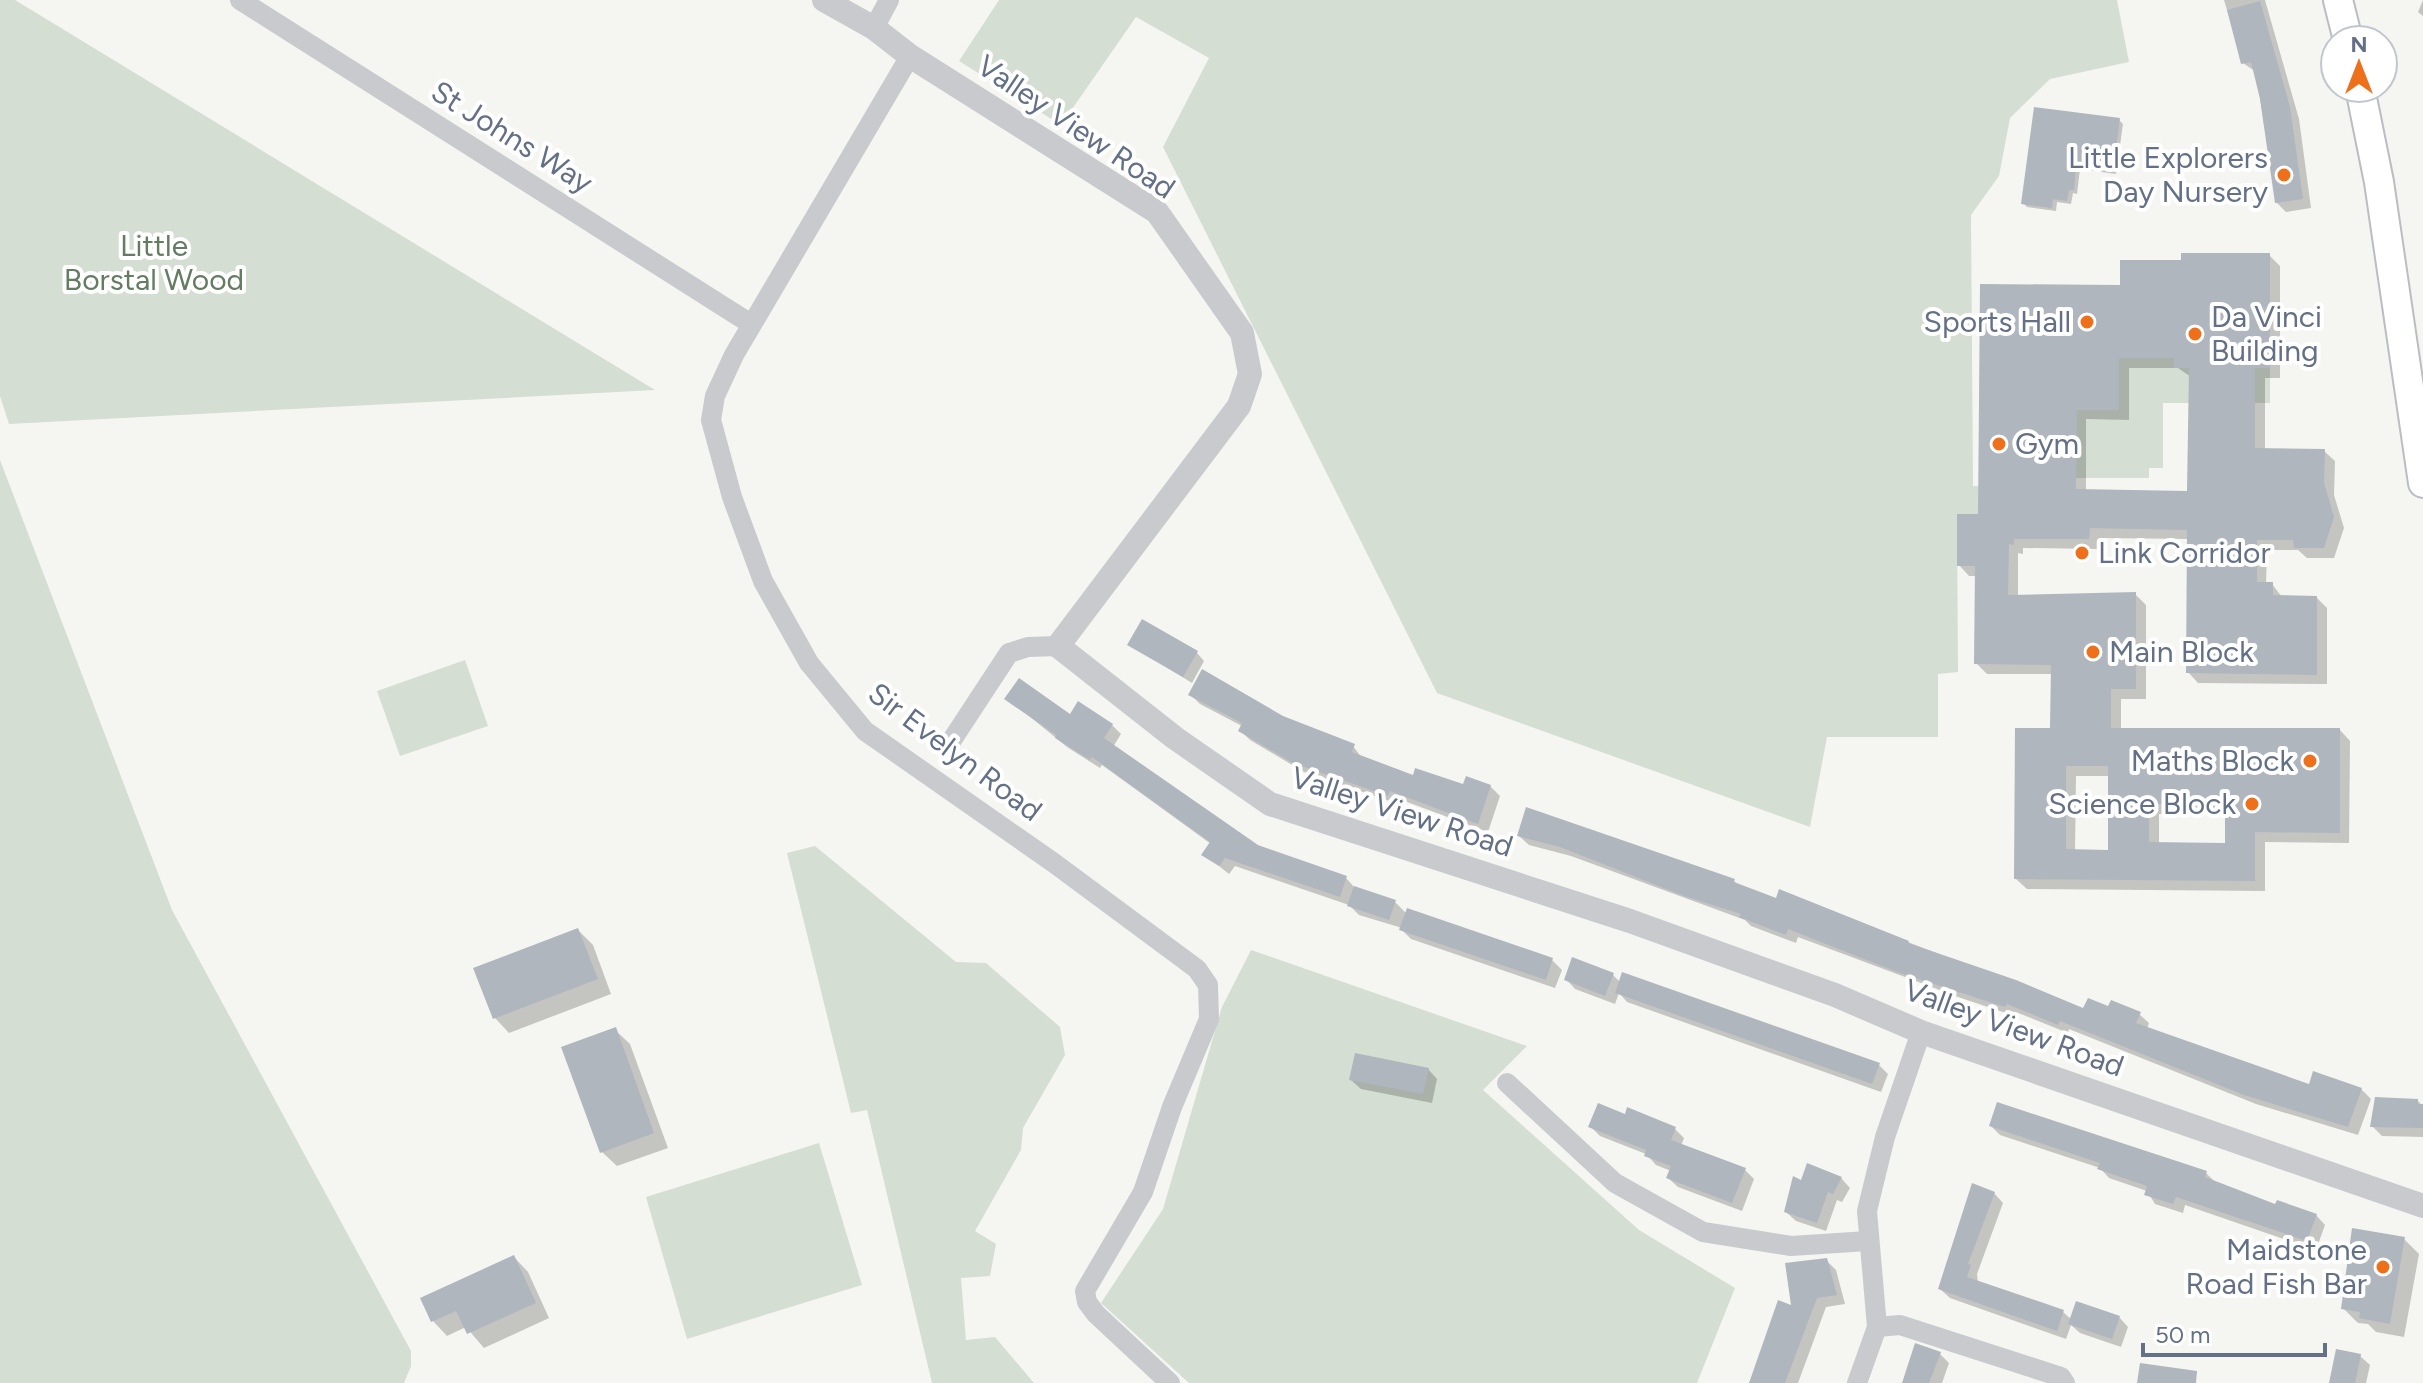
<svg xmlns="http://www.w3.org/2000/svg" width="2423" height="1383" font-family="Figtree,sans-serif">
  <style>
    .green { fill: #d5ded3 }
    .shadow { fill: #0003; fill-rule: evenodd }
    .building { fill: #b0b6bd; fill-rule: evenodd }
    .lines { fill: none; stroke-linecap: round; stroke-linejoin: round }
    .secondary-casing { stroke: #babdc2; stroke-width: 32 }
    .minor { stroke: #c8cace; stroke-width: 20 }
    .tertiary { stroke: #c8cace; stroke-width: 24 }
    .secondary { stroke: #fff; stroke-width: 28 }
    .poi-dot { fill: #ee701b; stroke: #fff; stroke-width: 3 }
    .labels { text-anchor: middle; stroke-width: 8; stroke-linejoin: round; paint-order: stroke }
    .street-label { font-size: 30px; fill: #637085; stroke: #fff }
    .poi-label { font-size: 30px; fill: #637085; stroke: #fff; text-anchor: end }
    .park-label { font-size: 30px; fill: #637c62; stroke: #fff }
  </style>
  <rect width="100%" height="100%" fill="#f5f6f2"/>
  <g class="green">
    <path d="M0,0H15L655,390L9,424L0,396Z"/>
    <path d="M999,0H2117L2129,62L2050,79L2010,118L1999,176L1971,215L1973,486H1980V514H1957L1958,672L1938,674V737H1827L1810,827L1437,693L1163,147L1209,58L1136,17L1061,125L959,61Z"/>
    <path d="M2119,358H2174L2175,368H2270V403H2163V468H2149V478H2076V410H2119Z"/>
    <path d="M0,460L172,910L411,1351V1366L404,1383H0Z"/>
    <path d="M465,660L488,726L400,756L377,691Z"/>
    <path d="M815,846L956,962L986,963L1060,1027L1065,1055L1023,1128L1021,1150L975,1231L996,1244L990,1276L961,1278L966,1340L995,1337L1034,1383H932L867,1110L851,1113L787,853Z"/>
    <path d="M1251,950L1527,1046L1483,1090L1639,1230L1735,1288L1697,1383H1189L1101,1303L1163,1209L1222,1007Z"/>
    <path d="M819,1143L862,1285L687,1339L646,1197Z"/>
  </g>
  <g class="shadow">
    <path d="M2224,0H2265L2299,119L2311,208L2286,212L2276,202L2256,72L2243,63Z"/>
    <path d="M2423,0V16L2418,12Z"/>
    <path d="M2119,120L2123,124L2116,174L2080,169L2077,194L2073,193L2071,204L2057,202L2056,211L2027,207L2023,203Z"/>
    <path d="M2269,255L2280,266V378H2265V450L2324,451L2335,461L2334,495L2344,528L2334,558H2307L2298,550H2267L2266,584H2272L2282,597L2317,598L2327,608V684L2198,683L2188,672L2189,539L2099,538V549L2023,548V554L2018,553V597L2135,594L2146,605V699H2121V730H2340L2350,741L2349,843L2265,842V891L2027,889L2016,879L2052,730L2053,674H1987L1976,663L1977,576H1969L1959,565L1980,516L2122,287L2183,262ZM2129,368H2178L2191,377L2189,493L2086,491V419L2129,420ZM2076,776H2110V852L2075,851ZM2159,814H2227V845L2159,844Z"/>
    <path d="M1130,645L1197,653L1204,661L1192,683Z"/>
    <path d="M1191,695L1282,717L1353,746L1362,758L1414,778L1465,787L1490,786L1500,796L1488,832L1399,799L1398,804L1304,772L1250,740L1240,730L1242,726L1200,704Z"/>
    <path d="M1007,698L1112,725L1121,734L1113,747L1257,847L1346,878L1355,888L1395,902L1407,914L1552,960L1562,970L1555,988L1411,939L1399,927L1359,915L1349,905L1235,866L1229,874L1204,854L1211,844L1102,765L1100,768L1067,747Z"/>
    <path d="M1519,836L1733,880L1739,886L1908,942L2084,1011L2110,1009L2139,1014L2149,1023L2147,1029L2310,1087L2361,1089L2371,1099L2358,1135L2256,1104L2069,1029L2068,1033L2016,1012L2015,1016L1961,998L1798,937L1796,943L1751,926L1745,920L1571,856L1529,845Z"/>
    <path d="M578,930L593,945L611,994L509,1033L495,1018Z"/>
    <path d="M1613,975L1621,983L1878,1064L1888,1074L1881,1092L1627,1002L1619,993L1615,1004L1575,989L1566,979Z"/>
    <path d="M615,1030L630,1044L668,1148L617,1166L602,1152Z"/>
    <path d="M1428,1069L1437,1079L1432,1103L1361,1089L1351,1080Z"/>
    <path d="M2418,1101L2423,1106V1137L2382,1136L2372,1126Z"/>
    <path d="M1626,1117L1675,1129L1684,1138L1681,1146L1745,1170L1754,1179L1742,1211L1678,1187L1668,1178L1671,1171L1656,1165L1646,1154L1600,1136L1590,1126Z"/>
    <path d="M1991,1126L2206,1173L2216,1183L2277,1206L2316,1215L2325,1225L2316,1250L2185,1205L2183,1213L2155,1204L2147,1191L2109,1178L2100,1168L2000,1135Z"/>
    <path d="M1841,1178L1850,1188L1842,1202L1837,1200L1826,1231L1796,1221L1786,1212L1802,1183Z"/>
    <path d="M1994,1193L2003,1203L1977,1274L1978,1283L2063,1312L2072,1320L2119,1317L2128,1327L2121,1347L2080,1333L2071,1325L2066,1339L1950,1298L1940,1289Z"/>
    <path d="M2404,1239L2419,1254L2404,1337L2376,1332L2368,1324L2358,1323L2343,1308Z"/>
    <path d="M514,1257L528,1272L549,1318L484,1348L466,1327L447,1336L433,1321Z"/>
    <path d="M1826,1260L1836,1270L1845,1304L1826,1307L1798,1383H1752L1793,1308Z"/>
    <path d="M1940,1354L1949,1363L1942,1383H1904Z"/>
    <path d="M2360,1356L2370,1365L2366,1383H2331Z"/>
  </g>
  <g class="building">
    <path d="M2260,1L2290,107L2303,199L2275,203L2260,99L2251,62L2241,64L2227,10Z"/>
    <path d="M2034,107L2120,118L2113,171L2076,166L2074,190H2069L2067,201L2053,199L2052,208L2021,204Z"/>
    <path d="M2181,253H2270V368H2255V448L2325,449L2324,483L2334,517L2324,548H2294L2293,540H2257V582H2273V595L2317,596V675L2186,673L2187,530L2090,528L2089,539H2014V545L2009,544L2008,595L2136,592V689H2111V728H2340V833L2255,832V881L2014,879L2015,728H2050L2051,665L1974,664L1975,566H1957V514H1978L1980,284L2120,285V260H2181ZM2119,358H2174V368H2189L2187,491L2076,489L2077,410H2119ZM2066,766H2108V850L2066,849ZM2149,804H2225V843L2149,842Z"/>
    <path d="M1142,619L1198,651L1183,677L1127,645Z"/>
    <path d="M1202,669L1283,716L1355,744L1352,752L1413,775L1415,768L1463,784L1466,776L1491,785L1478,824L1390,791L1388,796L1293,763L1238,731L1242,723L1188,695Z"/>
    <path d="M1019,678L1070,714L1078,701L1113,724L1104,738L1258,845L1347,876L1340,897L1225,858L1219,866L1201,855L1210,842L1092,757L1090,760L1055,738L1056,735L1004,699Z"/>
    <path d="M1526,807L1735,879L1734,882L1776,898L1779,889L1909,941L1908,943L2016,980L2083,1008L2088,998L2108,1006L2111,1000L2141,1012L2136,1023L2309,1084L2313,1071L2362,1088L2348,1127L2244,1095L2060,1021L2058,1025L2007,1004L2005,1007L1897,972L1788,929L1786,935L1739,917L1741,914L1684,896L1560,847L1517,836Z"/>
    <path d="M1354,886L1396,900L1389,920L1347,906Z"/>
    <path d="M1407,908L1553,958L1546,980L1399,930Z"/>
    <path d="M578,928L598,979L493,1019L473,968Z"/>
    <path d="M1572,957L1614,973L1605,996L1564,980Z"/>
    <path d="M1622,972L1880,1063L1872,1084L1615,993Z"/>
    <path d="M616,1027L654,1133L600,1153L561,1047Z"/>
    <path d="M1355,1053L1429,1068L1423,1094L1349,1080Z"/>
    <path d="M2375,1097L2418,1099V1104H2423V1128L2370,1127Z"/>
    <path d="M1997,1102L2207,1171L2205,1177L2275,1204L2277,1200L2317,1214L2307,1241L2176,1197L2173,1204L2144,1195L2147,1186L2097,1169L2100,1163L1989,1126Z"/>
    <path d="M1598,1103L1625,1114L1627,1107L1676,1127L1671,1140L1746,1168L1732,1203L1666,1178L1671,1166L1644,1156L1646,1150L1588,1127Z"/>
    <path d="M1807,1163L1842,1177L1833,1194L1828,1192L1817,1223L1784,1212L1793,1176L1801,1180Z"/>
    <path d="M1972,1183L1995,1192L1968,1264L1971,1265L1967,1277L2064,1310L2057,1331L1938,1289Z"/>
    <path d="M2352,1228L2405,1237L2390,1324L2359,1318L2360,1312L2341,1309Z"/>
    <path d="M514,1255L536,1303L467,1334L456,1311L431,1322L420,1298Z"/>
    <path d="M1827,1258L1837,1295L1817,1298L1785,1383H1749L1778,1300L1791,1305L1785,1263Z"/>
    <path d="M2076,1301L2120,1316L2112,1339L2068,1324Z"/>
    <path d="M1915,1343L1941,1352L1929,1383H1902Z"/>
    <path d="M2336,1349L2361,1354L2355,1383H2329Z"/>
    <path d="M2140,1363L2197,1371L2196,1383H2137Z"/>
  </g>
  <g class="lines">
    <defs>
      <g id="secondary">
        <path d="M2338,0L2348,40"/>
        <path d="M2360,88L2379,182L2423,483"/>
      </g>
    </defs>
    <use href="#secondary" class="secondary-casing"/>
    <g class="minor">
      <path d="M240,0L751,324"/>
      <path d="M874,28L889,0"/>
      <path d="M910,56L734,355L715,396L711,420L732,497L763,581L809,663L865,731L1054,863L1197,969L1208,985L1209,1019L1172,1107L1143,1192L1085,1291L1087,1302L1096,1314L1170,1383"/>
      <path d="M946,749L1009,653L1028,647L1058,646"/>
      <path d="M1507,1083L1615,1183L1703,1232L1791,1246L1868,1241"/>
      <path d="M1877,1327L1900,1325L2061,1377L2065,1383"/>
      <path d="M1857,1383L1877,1327L1867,1211L1885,1137L1921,1032"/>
    </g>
    <path class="tertiary" d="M824,0L874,28L910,56L1157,212L1242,333L1250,374L1239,406L1058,646L1175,738L1270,804L1630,921L1835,995L1921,1032L2423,1206"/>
    <use href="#secondary" class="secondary"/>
  </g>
  <g class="poi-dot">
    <circle cx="2284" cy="175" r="8"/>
    <circle cx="2087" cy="322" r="8"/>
    <circle cx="2195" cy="334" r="8"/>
    <circle cx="1999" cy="444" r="8"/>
    <circle cx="2082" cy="553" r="8"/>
    <circle cx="2093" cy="652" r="8"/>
    <circle cx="2310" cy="761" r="8"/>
    <circle cx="2252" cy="804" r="8"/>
    <circle cx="2383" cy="1267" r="8"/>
  </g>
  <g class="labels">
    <g class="street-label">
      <text transform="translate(1076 127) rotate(34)" y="10">Valley View Road</text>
      <text transform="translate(512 137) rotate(32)" y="10">St Johns Way</text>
      <text transform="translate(955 752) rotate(37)" y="10">Sir Evelyn Road</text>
      <text transform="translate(1402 812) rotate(18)" y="10">Valley View Road</text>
      <text transform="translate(2014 1028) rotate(20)" y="10">Valley View Road</text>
    </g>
    <g class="poi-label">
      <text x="2268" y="168">Little Explorers<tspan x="2268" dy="34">Day Nursery</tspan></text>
      <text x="2211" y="327" text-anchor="start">Da Vinci<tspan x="2211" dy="34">Building</tspan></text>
      <text x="2071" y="332">Sports Hall</text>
      <text x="2015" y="454" text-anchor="start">Gym</text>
      <text x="2098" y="563" text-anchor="start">Link Corridor</text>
      <text x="2109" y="662" text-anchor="start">Main Block</text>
      <text x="2294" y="771">Maths Block</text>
      <text x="2236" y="814">Science Block</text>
      <text x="2367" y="1260">Maidstone<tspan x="2367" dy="34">Road Fish Bar</tspan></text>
    </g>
    <g class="park-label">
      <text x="154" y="256">Little<tspan x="154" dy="34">Borstal Wood</tspan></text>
    </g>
  </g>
  <g transform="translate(2359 64)"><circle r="38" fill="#ffffff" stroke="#c1c6ce" stroke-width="2"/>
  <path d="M0-6L14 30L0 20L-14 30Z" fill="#ee701b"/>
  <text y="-12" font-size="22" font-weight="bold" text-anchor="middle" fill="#637085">N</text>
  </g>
  <path d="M2143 1343v12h182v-12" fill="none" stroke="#637085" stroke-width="4"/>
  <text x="2155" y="1343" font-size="24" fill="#637085" stroke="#ffffff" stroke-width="6" paint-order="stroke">50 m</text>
</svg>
